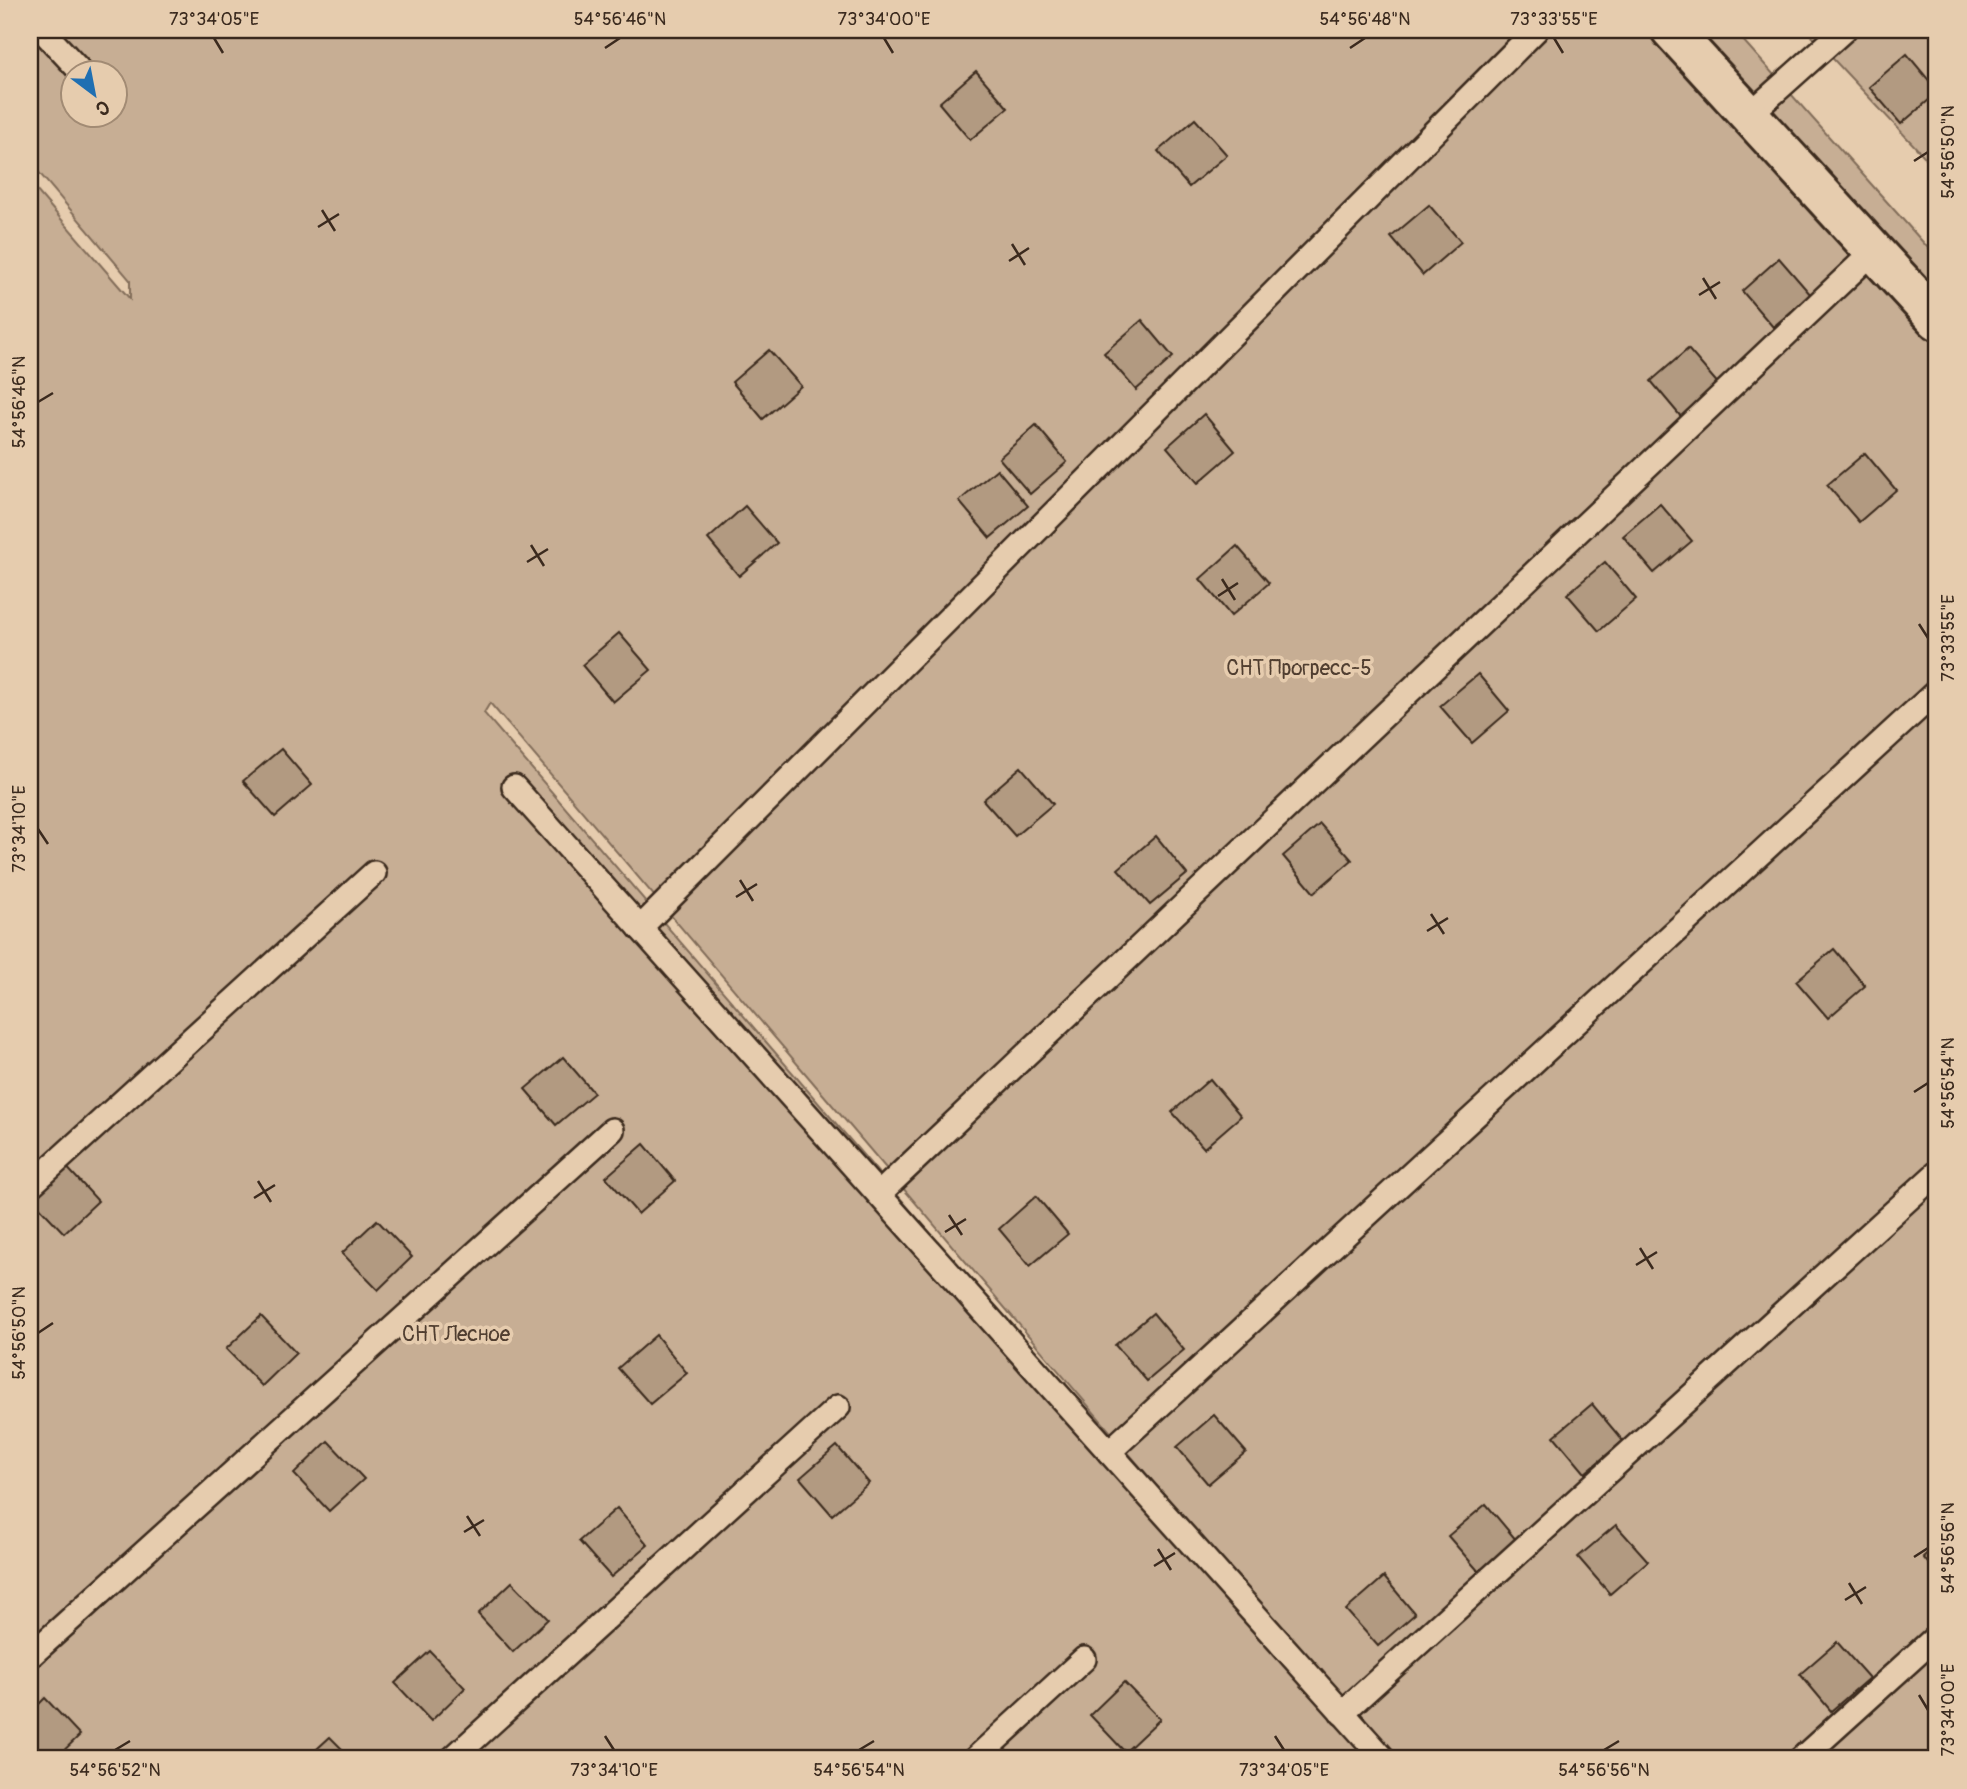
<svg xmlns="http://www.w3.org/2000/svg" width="1967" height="1789" font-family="Pangolin,sans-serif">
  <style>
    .green { fill: #c7ae94; stroke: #816c59; stroke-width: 2; fill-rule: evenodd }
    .building { fill: #b29a81; stroke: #3b2a1e; stroke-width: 2 }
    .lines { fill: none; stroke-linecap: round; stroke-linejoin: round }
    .lane-casing { stroke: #3b2a1e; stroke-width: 28 }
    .street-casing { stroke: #3b2a1e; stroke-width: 44 }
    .lane { stroke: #e6ccae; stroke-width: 23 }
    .street { stroke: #e6ccae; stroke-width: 38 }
    .ticks { fill: none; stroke: #3b2a1e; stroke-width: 2.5 }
    .labels { text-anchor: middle; stroke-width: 7; stroke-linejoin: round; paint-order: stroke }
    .park-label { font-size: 21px; fill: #503e30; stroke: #e6ccae }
    .neatline { fill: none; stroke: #3b2a1e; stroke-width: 2.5 }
    .ticks-label { font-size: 18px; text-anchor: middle; fill: #3b2a1e }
  </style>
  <rect width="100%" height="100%" fill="#e6ccae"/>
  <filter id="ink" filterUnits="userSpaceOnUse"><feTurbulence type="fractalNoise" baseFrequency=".0143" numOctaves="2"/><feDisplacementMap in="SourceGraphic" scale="14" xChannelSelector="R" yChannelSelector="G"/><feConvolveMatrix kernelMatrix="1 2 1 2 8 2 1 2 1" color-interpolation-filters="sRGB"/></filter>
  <g filter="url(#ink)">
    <g class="green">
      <path d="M30,30H1734L1937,258V1759H1389L490,703L484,713L1381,1759H30V183L130,299V280L30,162ZM74,74H116V116H74Z"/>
      <path d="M1806,30H1937V170Z"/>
    </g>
    <g class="building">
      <path d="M1907,54L1937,90V93L1901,124L1869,87Z"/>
      <path d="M976,71L1008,108L970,140L939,103Z"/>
      <path d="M1195,119L1227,155L1189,187L1158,151Z"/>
      <path d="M1429,205L1461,242L1423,275L1391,237Z"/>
      <path d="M1779,258L1811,295L1773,327L1742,291Z"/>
      <path d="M1142,320L1173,357L1136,390L1104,353Z"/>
      <path d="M1688,349L1720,386L1682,418L1651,381Z"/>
      <path d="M769,350L801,386L763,419L732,382Z"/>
      <path d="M1204,414L1235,451L1198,483L1167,447Z"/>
      <path d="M1036,425L1067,462L1030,494L999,458Z"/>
      <path d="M1865,453L1896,490L1859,522L1827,485Z"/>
      <path d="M997,469L1028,506L990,538L959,501Z"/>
      <path d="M1660,504L1692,541L1654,573L1623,536Z"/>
      <path d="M745,506L777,543L739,576L708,539Z"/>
      <path d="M1237,546L1269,583L1231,616L1200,579Z"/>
      <path d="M1605,562L1636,599L1599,631L1567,594Z"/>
      <path d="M619,633L651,670L613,702L582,665Z"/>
      <path d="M1478,674L1509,711L1472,743L1440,706Z"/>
      <path d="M281,749L312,785L275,817L243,781Z"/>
      <path d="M1021,767L1053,804L1015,836L983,800Z"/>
      <path d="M1320,824L1352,860L1314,893L1283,856Z"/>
      <path d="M1156,836L1187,874L1150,905L1118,869Z"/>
      <path d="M1834,949L1865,986L1828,1018L1796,981Z"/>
      <path d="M563,1057L594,1093L556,1125L525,1089Z"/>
      <path d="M1210,1079L1241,1116L1204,1148L1172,1112Z"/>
      <path d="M644,1144L675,1181L638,1214L606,1177Z"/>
      <path d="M63,1163L98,1201L64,1233L30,1197Z"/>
      <path d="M1036,1196L1068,1234L1030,1266L999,1229Z"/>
      <path d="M377,1220L412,1257L378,1290L342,1253Z"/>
      <path d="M1153,1313L1184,1350L1147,1381L1115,1345Z"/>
      <path d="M261,1316L296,1353L262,1386L226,1349Z"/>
      <path d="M656,1335L687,1373L650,1404L618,1368Z"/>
      <path d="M1592,1404L1623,1441L1585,1473L1554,1436Z"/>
      <path d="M1214,1415L1246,1452L1208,1484L1177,1447Z"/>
      <path d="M328,1441L364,1479L329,1511L294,1474Z"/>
      <path d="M837,1446L869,1483L832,1515L800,1478Z"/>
      <path d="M1486,1504L1517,1541L1480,1573L1448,1536Z"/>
      <path d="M617,1508L648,1545L611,1577L579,1541Z"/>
      <path d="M1616,1525L1648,1561L1610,1594L1578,1557Z"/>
      <path d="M1937,1544V1574L1923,1557Z"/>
      <path d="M1384,1577L1415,1614L1378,1646L1346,1610Z"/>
      <path d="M512,1582L548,1619L513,1652L478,1614Z"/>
      <path d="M1837,1642L1869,1678L1831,1711L1800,1674Z"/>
      <path d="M430,1651L465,1688L431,1721L395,1683Z"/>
      <path d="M1124,1682L1160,1719L1125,1752L1090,1715Z"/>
      <path d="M45,1698L80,1735L55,1759H38L30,1751V1713Z"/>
      <path d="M330,1737L352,1759H306Z"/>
    </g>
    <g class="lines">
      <defs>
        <g id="lane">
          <path d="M42,30L83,74"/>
          <path d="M1749,115L1844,30"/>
          <path d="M514,787L1384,1759"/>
          <path d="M640,928L1536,30"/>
          <path d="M30,1186L374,873"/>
          <path d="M879,1194L1874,251"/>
          <path d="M1109,1452L1937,691"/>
          <path d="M30,1656L612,1130"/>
          <path d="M1342,1713L1937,1173"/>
          <path d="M452,1759L838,1407"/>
          <path d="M975,1759L1084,1659"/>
          <path d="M1801,1759L1937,1636"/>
        </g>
        <path id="street" d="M1671,30L1937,320"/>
      </defs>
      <use href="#lane" class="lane-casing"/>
      <use href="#street" class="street-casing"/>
      <use href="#lane" class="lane"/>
      <use href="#street" class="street"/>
    </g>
  </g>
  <path class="ticks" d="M214,38L223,53M884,38L893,53M1554,38L1563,53M605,48L620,38M1350,48L1365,38M1914,161L1928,152M322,210L335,231M318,227L339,214M1012,244L1025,265M1009,261L1029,248M1703,278L1716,299M1699,295L1720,282M38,402L53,393M531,545L544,566M527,562L548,549M1222,579L1235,600M1218,596L1238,583M1919,624L1928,638M38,829L48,844M740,880L753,901M736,897L757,884M1431,914L1444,934M1427,931L1448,918M1914,1092L1928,1083M258,1181L271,1202M254,1198L275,1185M949,1215L962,1235M945,1232L966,1219M1640,1248L1653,1269M1636,1265L1657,1252M38,1333L53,1323M467,1516L480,1536M464,1532L484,1520M1158,1549L1171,1570M1914,1557L1928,1548M1154,1566L1175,1553M1849,1583L1862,1604M1845,1600L1866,1587M1919,1695L1928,1710M605,1736L614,1750M1275,1736L1284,1750M115,1750L130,1741M859,1750L874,1741M1604,1750L1619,1741"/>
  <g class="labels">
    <g class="park-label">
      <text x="1299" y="675">СНТ Прогресс-5</text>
      <text x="456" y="1341">СНТ Лесное</text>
    </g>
  </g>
  <rect width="1967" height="1789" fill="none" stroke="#e6ccae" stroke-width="77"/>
  <g transform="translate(94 94) rotate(148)"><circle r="33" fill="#e6ccae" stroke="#a28b74" stroke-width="2"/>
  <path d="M0-5L12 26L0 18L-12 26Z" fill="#1f6fb2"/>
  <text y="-10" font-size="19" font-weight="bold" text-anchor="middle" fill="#3b2a1e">С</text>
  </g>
  <rect x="38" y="38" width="1890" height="1712" class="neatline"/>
  <g class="ticks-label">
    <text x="214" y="25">73°34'05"E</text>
    <text x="620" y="25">54°56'46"N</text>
    <text x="884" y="25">73°34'00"E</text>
    <text x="1365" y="25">54°56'48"N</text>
    <text x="1554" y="25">73°33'55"E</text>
    <text transform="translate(1948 152) rotate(-90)" y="6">54°56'50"N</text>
    <text transform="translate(19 402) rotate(-90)" y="6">54°56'46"N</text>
    <text transform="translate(1948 638) rotate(-90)" y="6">73°33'55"E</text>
    <text transform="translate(19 829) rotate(-90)" y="6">73°34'10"E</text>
    <text transform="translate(1948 1083) rotate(-90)" y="6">54°56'54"N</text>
    <text transform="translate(19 1333) rotate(-90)" y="6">54°56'50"N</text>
    <text transform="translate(1948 1548) rotate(-90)" y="6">54°56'56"N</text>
    <text transform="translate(1948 1710) rotate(-90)" y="6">73°34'00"E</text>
    <text x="115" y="1776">54°56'52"N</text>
    <text x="614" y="1776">73°34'10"E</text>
    <text x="859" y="1776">54°56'54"N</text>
    <text x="1284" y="1776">73°34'05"E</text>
    <text x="1604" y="1776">54°56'56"N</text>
  </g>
</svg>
